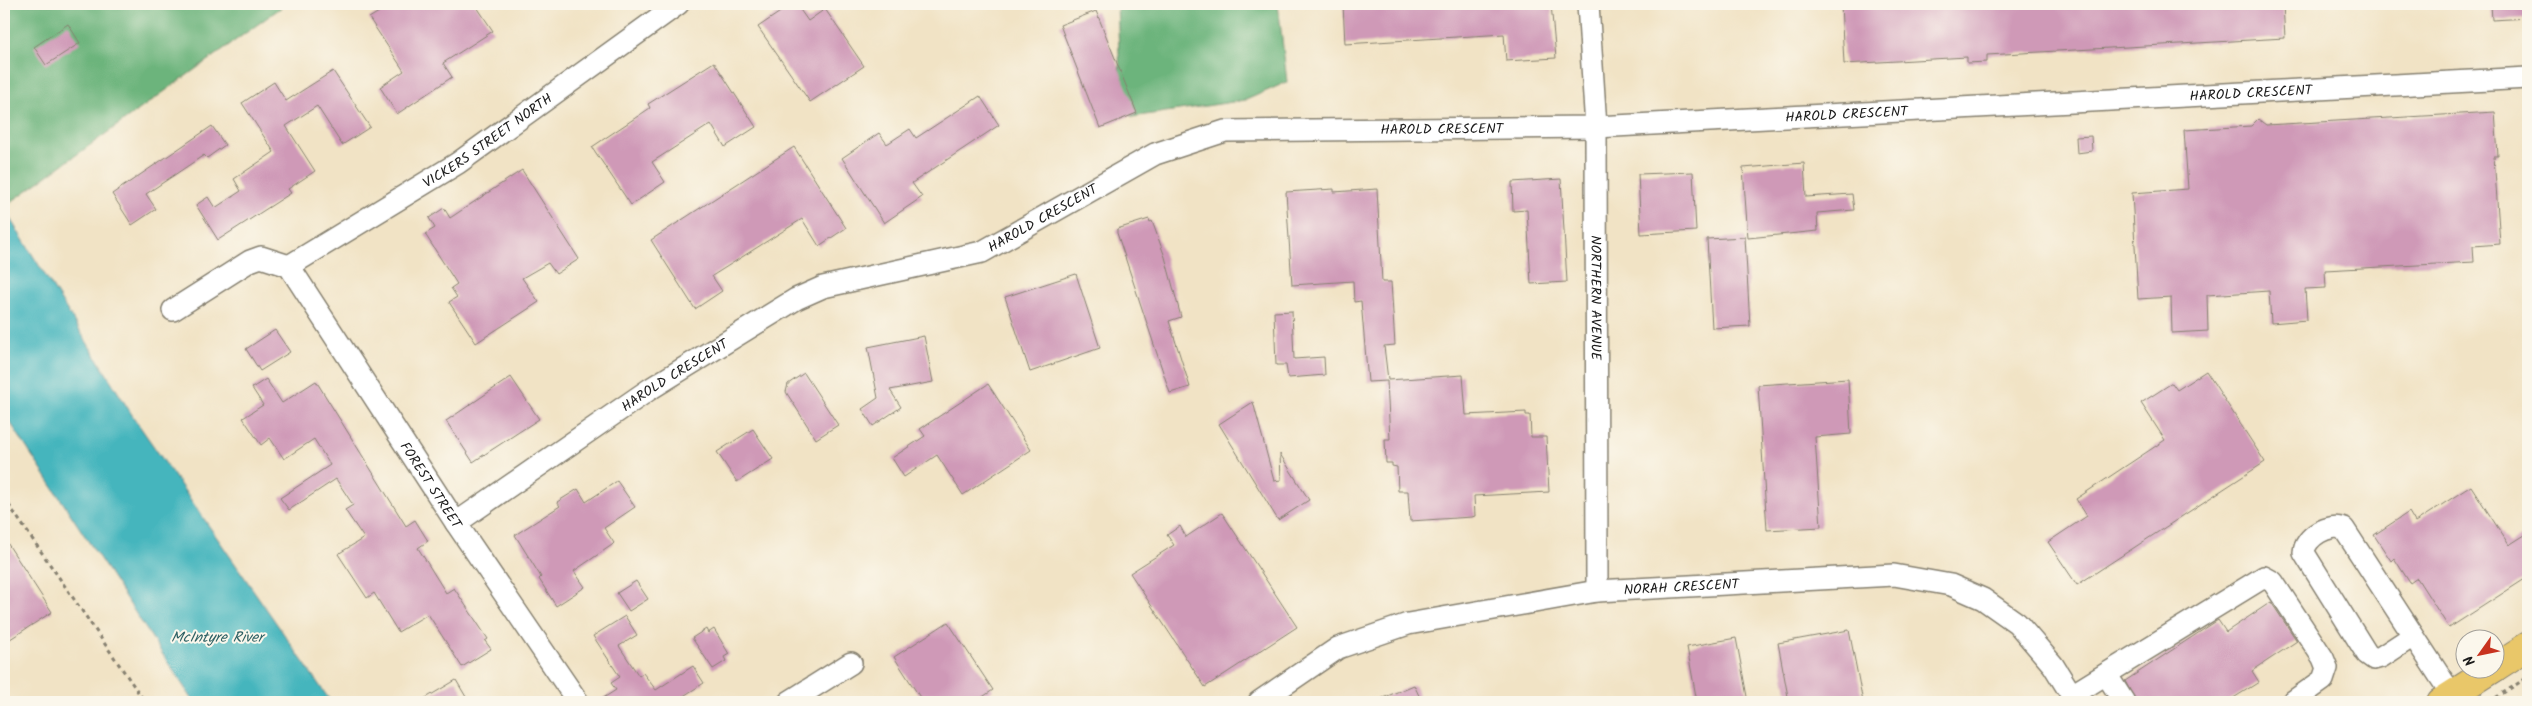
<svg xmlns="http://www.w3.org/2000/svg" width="2532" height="706" font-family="Kalam,sans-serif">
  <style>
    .forest { fill: #6cb47b; stroke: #44684c }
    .water { fill: #45b5bd; stroke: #30686c }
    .building { fill: #cf99b7 }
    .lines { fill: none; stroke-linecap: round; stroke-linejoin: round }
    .minor-casing { stroke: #868070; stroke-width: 24 }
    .major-casing { stroke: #868070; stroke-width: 30 }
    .path { stroke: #868070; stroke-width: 3; stroke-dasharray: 4 4; stroke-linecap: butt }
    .minor { stroke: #fff; stroke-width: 21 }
    .major { stroke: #e9c769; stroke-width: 28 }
    .labels { text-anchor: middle; stroke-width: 4; stroke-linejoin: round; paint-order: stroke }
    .street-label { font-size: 14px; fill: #1c1c1c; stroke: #fbf7ec }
    .water-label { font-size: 15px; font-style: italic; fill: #2e6164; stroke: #fbf7ec }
  </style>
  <rect width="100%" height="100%" fill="#fbf7ec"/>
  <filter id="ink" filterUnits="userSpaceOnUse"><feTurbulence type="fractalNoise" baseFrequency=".02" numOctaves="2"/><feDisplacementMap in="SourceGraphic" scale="10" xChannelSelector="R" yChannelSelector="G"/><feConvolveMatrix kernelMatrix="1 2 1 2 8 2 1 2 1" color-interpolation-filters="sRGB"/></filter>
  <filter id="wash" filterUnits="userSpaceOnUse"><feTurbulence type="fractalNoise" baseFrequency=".0096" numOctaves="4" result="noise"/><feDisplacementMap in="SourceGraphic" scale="20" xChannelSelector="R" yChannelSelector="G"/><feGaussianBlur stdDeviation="1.12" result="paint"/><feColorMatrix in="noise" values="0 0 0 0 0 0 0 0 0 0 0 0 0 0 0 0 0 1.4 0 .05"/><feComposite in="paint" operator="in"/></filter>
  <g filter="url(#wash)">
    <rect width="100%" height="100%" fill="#f1e3c5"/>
    <g class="forest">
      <path d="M4,4H286L4,207Z"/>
      <path d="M1117,4H1278L1287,82L1246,100L1132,117L1121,103Z"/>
    </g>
    <path class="water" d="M4,209L134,418L331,702H194L4,413Z"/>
    <g id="blocks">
      <g class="building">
        <path d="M392,4H475L493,31L443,63L452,77L397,114L380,87L404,71L369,18Z"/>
        <path d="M792,4H796L808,21L825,9L864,66L810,102L758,27Z"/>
        <path d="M1343,4H1551L1556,58L1506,61L1504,34L1345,44Z"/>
        <path d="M1841,4H2283L2285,38L1987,55V62L1967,63V57L1844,64Z"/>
        <path d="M2491,4H2528V18L2492,20Z"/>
        <path d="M1096,11L1137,113L1100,128L1060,25Z"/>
        <path d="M68,24L80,43L46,65L34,47Z"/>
        <path d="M714,62L756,127L725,147L711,124L652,162L665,182L631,205L592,147L650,108L648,104Z"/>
        <path d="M333,71L370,127L342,145L317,106L286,126L315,171L288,189L291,193L218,240L196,205L208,197L215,208L241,191L234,179L274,152L242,103L274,82L286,101Z"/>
        <path d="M980,96L999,125L912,183L922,197L884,223L842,158L879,133L887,144L910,129L916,138Z"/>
        <path d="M2495,112L2498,156H2494L2500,244L2473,246L2474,262L2325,270L2326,288L2305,289L2307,320L2271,323L2269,291L2207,295L2208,331L2172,333L2171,297L2138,299L2132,193L2188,189L2184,130L2251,126L2258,119L2266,125Z"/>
        <path d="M212,126L225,145L207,158L204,155L146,194L156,209L132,225L112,194Z"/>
        <path d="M2091,136L2092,151L2077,153L2076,137Z"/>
        <path d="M794,147L846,228L819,246L802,219L712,276L722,291L695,309L651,240Z"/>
        <path d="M1804,163L1806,197L1852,194L1854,210L1817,213L1818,231L1748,238L1743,168Z"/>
        <path d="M522,170L579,259L556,274L548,263L522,278L539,302L476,343L449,302L457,297L451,288L457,284L425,234L435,228L429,218L444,208L450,218Z"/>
        <path d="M1693,172L1696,231L1641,234L1638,174Z"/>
        <path d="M1561,179L1567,282L1531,284L1527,210L1513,211L1512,182Z"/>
        <path d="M1334,189V192L1377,189L1382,282H1391L1395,345L1384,346L1388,380L1463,375L1466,415L1526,412V415H1530L1531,437H1546L1549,492L1474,496L1475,516L1472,517L1410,521L1408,491H1398L1397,467L1392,466V463H1386L1385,439H1390L1387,381L1368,382L1361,301L1354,302L1353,281L1292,285L1286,192Z"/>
        <path d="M1149,219L1150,222L1152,221L1165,257L1181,317L1169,321L1190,387L1170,393L1117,233V229Z"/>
        <path d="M1745,237L1750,326L1712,328L1707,239Z"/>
        <path d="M1076,274L1100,348L1030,372L1005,297Z"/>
        <path d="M1292,311L1294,359L1324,357L1325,375L1288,378L1286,365H1276L1274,312Z"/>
        <path d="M275,330L290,352L260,371L246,349Z"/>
        <path d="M924,336L933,382L890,390L901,407L873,426L862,409L878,398L868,347Z"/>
        <path d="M2206,371L2265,462L2077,585L2048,542L2087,516L2076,499L2165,440L2141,403L2172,383L2177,390Z"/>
        <path d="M804,373L838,425L816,439L786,392L788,384Z"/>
        <path d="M511,377L539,419L473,462L446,421Z"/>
        <path d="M266,379L282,403L316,381L406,526L415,520L428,541L418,548L446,593L454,588L488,639L485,641L491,649L462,667L428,614L398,632L374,593L367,598L338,554L364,538L345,510L353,505L336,479L289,510L280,498L330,465L314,439L284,459L270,438L261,445L243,418L263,405L252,388Z"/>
        <path d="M1848,379L1851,434L1815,437L1821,527L1767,530L1758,385Z"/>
        <path d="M988,384L1031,450L963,495L937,455L904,477L892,458L925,436L920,429Z"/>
        <path d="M1253,402L1274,481L1281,480L1280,454L1309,500L1278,520L1219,424Z"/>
        <path d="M753,429L773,459L737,482L717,452Z"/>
        <path d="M617,481L635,507L604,528L614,543L612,545L574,571L585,587L556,606L539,579L541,577L515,535L560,506L557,502L578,489L586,502Z"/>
        <path d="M2471,486L2509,545L2528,533V577L2449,628L2417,578L2410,583L2394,558L2391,561L2374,535L2409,512L2415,522Z"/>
        <path d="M1222,513L1297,627L1205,687L1130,573L1174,545L1167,535L1180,526L1186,537Z"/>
        <path d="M4,538L52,612L4,643Z"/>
        <path d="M636,581L648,599L629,611L617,593Z"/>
        <path d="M2271,602L2297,641L2252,671L2259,682L2227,702H2136L2125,681L2218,620L2226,632Z"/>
        <path d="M625,616L637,635L619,646L639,676L643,673L656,690L693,666L704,683L674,702H597L616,690L611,683L620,677L593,636Z"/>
        <path d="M948,622L993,690L975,702H923L894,657Z"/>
        <path d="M706,629L708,633L714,629L729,654L724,657L726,661L713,669L692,638Z"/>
        <path d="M1849,630L1863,702H1789L1778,643Z"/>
        <path d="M1736,638L1748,702H1697L1687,647Z"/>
        <path d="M456,680L469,702H419Z"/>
        <path d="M1414,685L1422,702H1373Z"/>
      </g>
    </g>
  </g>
  <g filter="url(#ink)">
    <use href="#blocks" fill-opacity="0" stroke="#868070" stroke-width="1"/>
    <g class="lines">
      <defs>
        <g id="minor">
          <path id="s1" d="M1588,4L1596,127L1597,591"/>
          <path id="s2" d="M289,266L456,523L578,702"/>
          <path id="s3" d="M289,266L458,163L678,4"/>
          <path d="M173,310L250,261L261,257L289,266"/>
          <path id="s4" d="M456,523L650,389L796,299L823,287L982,252L1155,154L1225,131L1596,127L2528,78"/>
          <path d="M2413,636L2381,657L2374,659L2367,654L2304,553C2304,537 2330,522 2344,529L2452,695"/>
          <path d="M2106,674L2264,577L2273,582L2323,658L2327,668L2323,680L2292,702"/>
          <path d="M2072,695L2106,674L2124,702"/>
          <path d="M789,702L851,663"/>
          <path id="s5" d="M1259,702L1338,648L1408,624L1597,591L1894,575L1951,585L1983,599L2017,623L2053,665L2076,702"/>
        </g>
        <g id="major">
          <path d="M2494,668L2528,646"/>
          <path d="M2441,702L2494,668"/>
        </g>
      </defs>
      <use href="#minor" class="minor-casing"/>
      <use href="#major" class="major-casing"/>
      <g class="path">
        <path d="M4,498L145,702"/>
        <path d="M2489,702L2528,677"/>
      </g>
      <use href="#minor" class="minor"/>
      <use href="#major" class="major"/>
    </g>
  </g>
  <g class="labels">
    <g class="street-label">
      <text dy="5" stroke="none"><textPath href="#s4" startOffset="1899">HAROLD CRESCENT</textPath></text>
      <text dy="5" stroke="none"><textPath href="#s4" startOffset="1494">HAROLD CRESCENT</textPath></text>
      <text dy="5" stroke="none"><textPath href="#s4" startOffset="1089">HAROLD CRESCENT</textPath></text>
      <text dy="5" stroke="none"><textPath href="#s3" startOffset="235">VICKERS STREET NORTH</textPath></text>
      <text dy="5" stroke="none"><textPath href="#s4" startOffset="669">HAROLD CRESCENT</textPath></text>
      <text dy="5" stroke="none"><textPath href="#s1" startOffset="294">NORTHERN AVENUE</textPath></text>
      <text dy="5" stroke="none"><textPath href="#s4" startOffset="264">HAROLD CRESCENT</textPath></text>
      <text dy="5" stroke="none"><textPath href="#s2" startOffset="261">FOREST STREET</textPath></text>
      <text dy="5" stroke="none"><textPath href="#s5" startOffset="446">NORAH CRESCENT</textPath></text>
    </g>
    <g class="water-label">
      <text x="217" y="642">McIntyre River</text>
    </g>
  </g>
  <rect width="2532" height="706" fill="none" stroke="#fbf7ec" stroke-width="20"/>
  <g transform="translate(2480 654) rotate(237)"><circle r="24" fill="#fbf7ec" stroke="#a29f99"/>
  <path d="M0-4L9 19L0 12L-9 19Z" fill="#c8321e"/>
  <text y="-8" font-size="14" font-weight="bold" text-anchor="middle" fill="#1c1c1c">N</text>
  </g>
</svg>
